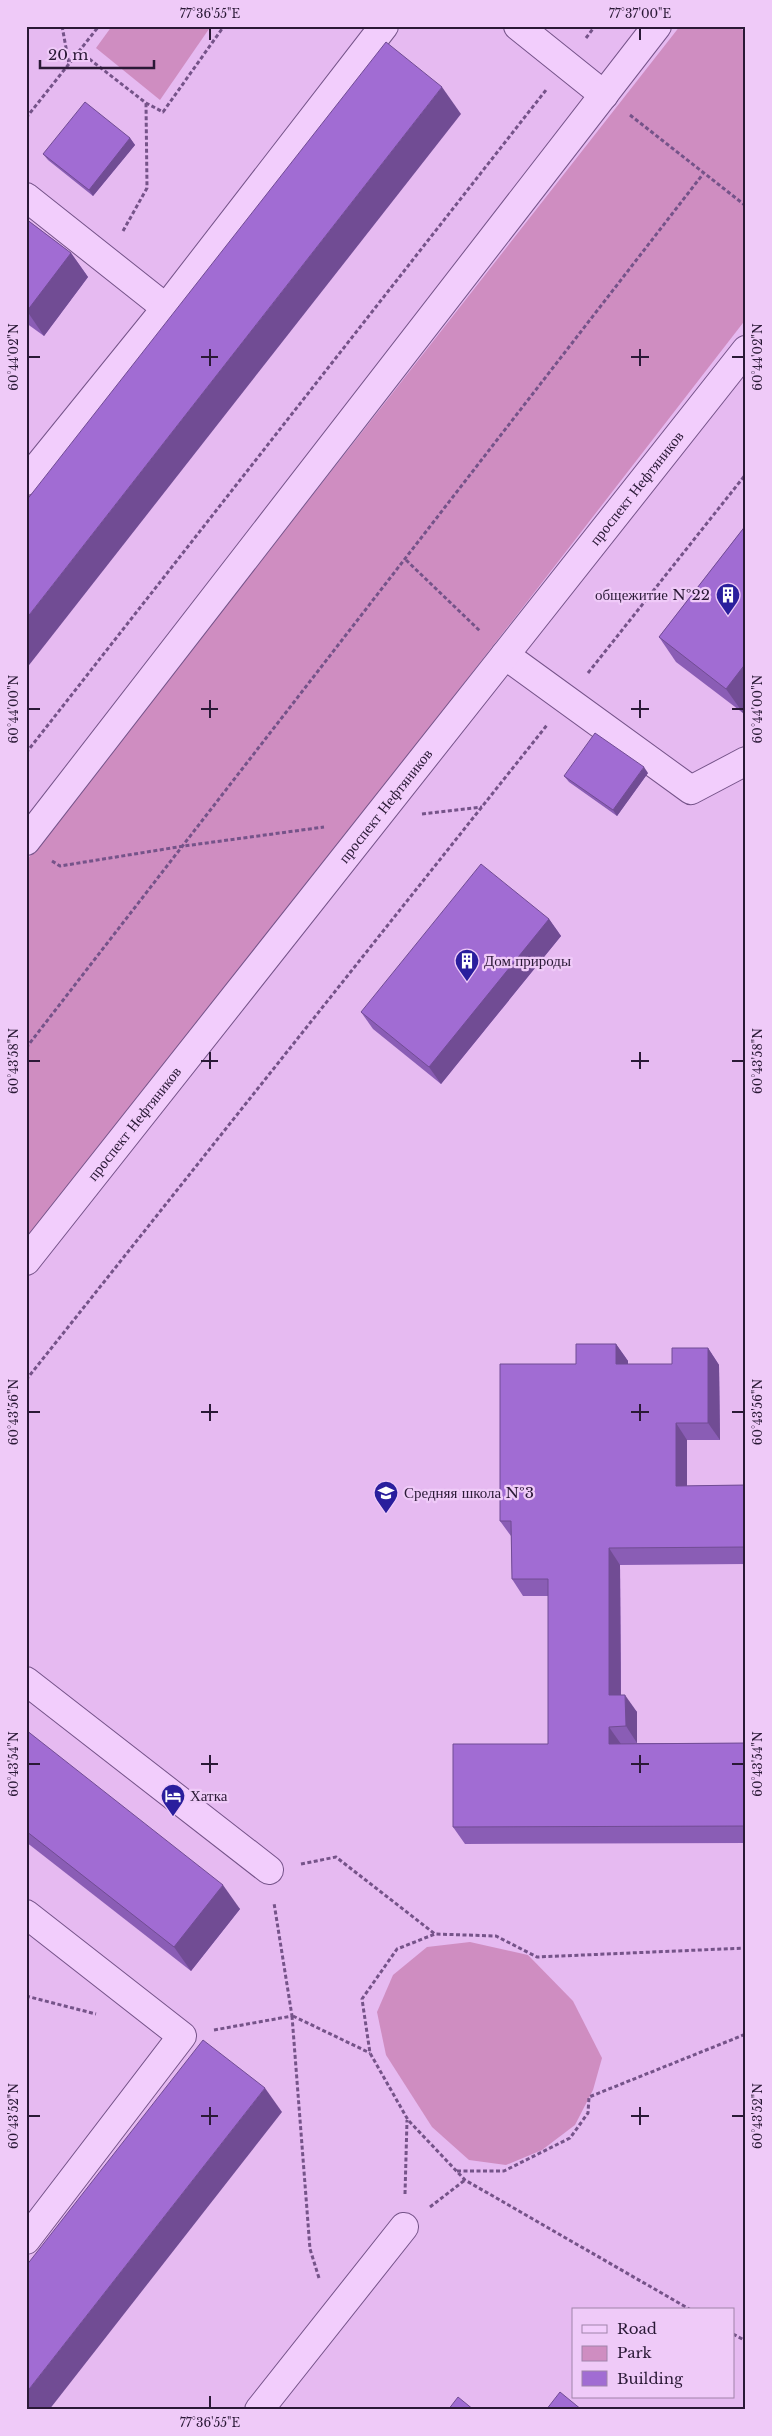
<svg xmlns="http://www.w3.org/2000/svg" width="772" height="2436" font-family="'Libre Baskerville',serif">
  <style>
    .green { fill: #cf8dc1 }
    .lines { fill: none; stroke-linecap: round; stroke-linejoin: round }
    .street-casing { stroke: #755389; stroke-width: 30 }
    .path { stroke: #755389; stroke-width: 3; stroke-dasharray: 4 2.5; stroke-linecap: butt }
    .street { stroke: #f2cdfc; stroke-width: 28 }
    .wall { fill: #8a5db5 }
    .shaded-wall { fill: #714c94 }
    .building { fill: #a16cd3; stroke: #714c94 }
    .ticks { fill: none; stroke: #2a1936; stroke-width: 2 }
    .labels { text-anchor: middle; stroke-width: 4.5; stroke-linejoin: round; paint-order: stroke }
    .street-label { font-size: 15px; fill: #2a1936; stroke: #efcaf8 }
    .poi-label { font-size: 15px; fill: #2a1936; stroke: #efcaf8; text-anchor: start }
    .neatline { fill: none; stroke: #2a1936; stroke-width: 2 }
    .ticks-label { font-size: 12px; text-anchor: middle; fill: #2a1936 }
  </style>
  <rect width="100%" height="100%" fill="#e6baf1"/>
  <g class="green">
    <path d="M112,26H211L160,100L96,48Z"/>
    <path d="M680,26H738L746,33V319L26,1249V861Z"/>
    <path d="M470,1942L528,1955L573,2001L602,2058L593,2090L575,2125L542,2150L506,2165L469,2160L432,2127L386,2055L377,2012L393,1975L427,1947Z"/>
  </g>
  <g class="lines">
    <defs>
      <g id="street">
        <path d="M518,26L604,95"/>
        <path d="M26,197L166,308"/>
        <path d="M26,481L166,308L384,26"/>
        <path d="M505,655L691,790L746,761"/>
        <path d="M26,841L657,26"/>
        <path id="s1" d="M26,1261L746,350"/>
        <path d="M26,1681L269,1870"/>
        <path d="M26,1914L182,2036L26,2240"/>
        <path d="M259,2410L404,2227"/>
      </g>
    </defs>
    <use href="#street" class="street-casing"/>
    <g class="path">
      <path d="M62,26L69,64"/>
      <path d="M586,38L595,26"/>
      <path d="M79,51L146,103L163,112L224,26"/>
      <path d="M630,115L746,206"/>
      <path d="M26,118L99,26"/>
      <path d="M123,231L147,188L146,103"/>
      <path d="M406,560L481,632"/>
      <path d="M588,673L746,474"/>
      <path d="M26,753L546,90"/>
      <path d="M422,814L482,807"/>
      <path d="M52,861L60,866L184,846L324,827"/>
      <path d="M26,1048L703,174"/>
      <path d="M26,1380L547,725"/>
      <path d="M301,1864L336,1857L435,1934"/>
      <path d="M26,1996L96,2014"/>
      <path d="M292,2016L310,2249L319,2278"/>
      <path d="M293,2016L370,2053"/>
      <path d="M214,2030L292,2016L274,1903"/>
      <path d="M457,2171H504L570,2138L588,2113L589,2097L746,2034"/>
      <path d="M405,2194L407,2120"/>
      <path d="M430,2207L465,2180"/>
      <path d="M691,2310L465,2180L408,2120L370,2053L362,1999L397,1949L435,1934L496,1936L537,1957L746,1948"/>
      <path d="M733,2334L746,2341"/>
    </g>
    <use href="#street" class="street"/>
  </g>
  <g class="wall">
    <path d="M130,138L135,145L93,196L48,160L43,154Z"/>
    <path d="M26,219L71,253L88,277L44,336L26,323Z"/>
    <path d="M746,525V709L743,713L676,662L659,637Z"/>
    <path d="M648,773L617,816L569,782L564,776Z"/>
    <path d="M549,919L561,936L441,1084L373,1029L361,1012Z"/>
    <path d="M616,1344L628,1361V1364H672L708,1348L719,1365L720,1440H687V1486L746,1485V1564L620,1565L621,1695L637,1712V1743H746V1843L465,1844L453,1827L548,1744V1596H523L512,1579L511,1536L500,1521L576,1364Z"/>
    <path d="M26,1730L240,1909L191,1971L26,1842Z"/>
  </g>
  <g class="shaded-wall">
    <path d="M442,87L461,114L26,669V619Z"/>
    <path d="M130,138L135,145L93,196L89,190Z"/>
    <path d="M71,253L88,277L44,336L27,311Z"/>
    <path d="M746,663V709L743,713L726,689Z"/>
    <path d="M644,767L648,773L617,816L613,810Z"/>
    <path d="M549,919L561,936L441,1084L429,1067Z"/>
    <path d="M616,1344L628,1361V1380L616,1364Z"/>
    <path d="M708,1348L719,1365L720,1440L708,1423Z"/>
    <path d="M676,1423L687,1440V1502L676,1486Z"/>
    <path d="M609,1548L620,1565L621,1712L609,1695Z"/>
    <path d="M625,1695L637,1712V1743L626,1726Z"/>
    <path d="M609,1727L621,1744H609Z"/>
    <path d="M223,1885L240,1909L191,1971L174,1947Z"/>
    <path d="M265,2088L282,2112L49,2410H26V2393Z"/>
  </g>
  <g class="building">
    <path d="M386,42L442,87L26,619V501Z"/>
    <path d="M85,102L130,138L89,190L43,154Z"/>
    <path d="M26,219L71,253L27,311H26Z"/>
    <path d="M746,525V663L726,689L659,637Z"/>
    <path d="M595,733L644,767L613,810L564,776Z"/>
    <path d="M481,864L549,919L429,1067L361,1012Z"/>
    <path d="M576,1344H616V1364H672V1348H708V1423H676V1486L746,1485V1547L609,1548V1695H625L626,1726L609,1727V1744L746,1743V1826L453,1827V1744H548V1579H512L511,1521H500V1364H576Z"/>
    <path d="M26,1730L223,1885L174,1947L26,1831Z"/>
    <path d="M203,2040L265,2088L26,2393V2266Z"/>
    <path d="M560,2392L582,2410H546Z"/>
    <path d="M458,2397L474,2410H448Z"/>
  </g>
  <path class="ticks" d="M210,28V40M640,28V40M210,349V366M640,349V366M28,357H40M201,357H218M631,357H649M732,357H744M210,700V718M640,700V718M28,709H40M201,709H218M631,709H649M732,709H744M210,1052V1069M640,1052V1069M28,1061H40M201,1061H218M631,1061H649M732,1061H744M210,1404V1421M640,1404V1421M28,1412H40M201,1412H218M631,1412H649M732,1412H744M210,1755V1773M640,1755V1773M28,1764H40M201,1764H218M631,1764H649M732,1764H744M210,2107V2125M640,2107V2125M28,2116H40M201,2116H218M631,2116H649M732,2116H744M210,2396V2408"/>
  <defs>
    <symbol id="building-pin" viewBox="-11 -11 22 30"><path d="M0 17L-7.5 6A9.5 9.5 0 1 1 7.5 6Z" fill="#2a1e9d" stroke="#efcaf8"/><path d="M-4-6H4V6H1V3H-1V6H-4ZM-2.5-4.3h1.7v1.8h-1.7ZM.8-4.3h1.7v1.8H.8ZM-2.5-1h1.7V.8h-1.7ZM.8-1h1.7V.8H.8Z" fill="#fff"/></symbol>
    <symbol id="school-pin" viewBox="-11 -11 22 30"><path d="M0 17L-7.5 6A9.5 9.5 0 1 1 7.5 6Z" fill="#2a1e9d" stroke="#efcaf8"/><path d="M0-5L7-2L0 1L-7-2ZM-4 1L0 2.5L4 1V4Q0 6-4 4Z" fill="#fff"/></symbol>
    <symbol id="hotel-pin" viewBox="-11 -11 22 30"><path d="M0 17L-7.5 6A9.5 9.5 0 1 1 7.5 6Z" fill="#2a1e9d" stroke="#efcaf8"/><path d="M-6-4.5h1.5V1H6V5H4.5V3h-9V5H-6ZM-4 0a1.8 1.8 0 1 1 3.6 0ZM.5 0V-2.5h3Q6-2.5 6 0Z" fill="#fff"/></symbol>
  </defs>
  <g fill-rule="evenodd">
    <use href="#building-pin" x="714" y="581" width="28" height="38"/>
    <use href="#building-pin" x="453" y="947" width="28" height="38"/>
    <use href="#school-pin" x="372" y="1479" width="28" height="38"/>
    <use href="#hotel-pin" x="159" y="1782" width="28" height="38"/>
  </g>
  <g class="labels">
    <g class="street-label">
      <text dy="5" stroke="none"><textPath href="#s1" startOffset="985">проспект Нефтяников</textPath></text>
      <text dy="5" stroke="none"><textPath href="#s1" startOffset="580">проспект Нефтяников</textPath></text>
      <text dy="5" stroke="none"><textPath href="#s1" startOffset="175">проспект Нефтяников</textPath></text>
    </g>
    <g class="poi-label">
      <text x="710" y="600" text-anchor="end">общежитие №22</text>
      <text x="484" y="966">Дом природы</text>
      <text x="404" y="1498">Средняя школа №3</text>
      <text x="190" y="1801">Хатка</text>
    </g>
  </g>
  <rect width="772" height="2436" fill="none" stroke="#efcaf8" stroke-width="55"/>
  <rect x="572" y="2308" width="162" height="90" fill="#efcaf8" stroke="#a083aa"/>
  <rect x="582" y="2325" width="25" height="8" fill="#f2cdfc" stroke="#a083aa"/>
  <text x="617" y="2334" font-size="15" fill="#2a1936">Road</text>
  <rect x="582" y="2346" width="25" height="15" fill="#cf8dc1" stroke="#a083aa"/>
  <text x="617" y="2358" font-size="15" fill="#2a1936">Park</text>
  <rect x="582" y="2371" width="25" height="15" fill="#a16cd3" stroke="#a083aa"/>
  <text x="617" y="2384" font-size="15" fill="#2a1936">Building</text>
  <path d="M40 60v8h114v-8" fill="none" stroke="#2a1936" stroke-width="2.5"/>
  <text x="48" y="60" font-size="15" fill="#2a1936" stroke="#efcaf8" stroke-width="4" paint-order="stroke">20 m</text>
  <rect x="28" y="28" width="716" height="2380" class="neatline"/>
  <g class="ticks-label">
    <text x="210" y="18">77°36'55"E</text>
    <text x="640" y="18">77°37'00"E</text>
    <text transform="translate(14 357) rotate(-90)" y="4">60°44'02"N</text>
    <text transform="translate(758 357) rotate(-90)" y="4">60°44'02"N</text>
    <text transform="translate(14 709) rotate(-90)" y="4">60°44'00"N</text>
    <text transform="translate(758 709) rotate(-90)" y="4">60°44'00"N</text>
    <text transform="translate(14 1061) rotate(-90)" y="4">60°43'58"N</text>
    <text transform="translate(758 1061) rotate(-90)" y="4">60°43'58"N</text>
    <text transform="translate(14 1412) rotate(-90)" y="4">60°43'56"N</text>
    <text transform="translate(758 1412) rotate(-90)" y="4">60°43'56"N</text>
    <text transform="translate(14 1764) rotate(-90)" y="4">60°43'54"N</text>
    <text transform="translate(758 1764) rotate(-90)" y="4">60°43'54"N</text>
    <text transform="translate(14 2116) rotate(-90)" y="4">60°43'52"N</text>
    <text transform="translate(758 2116) rotate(-90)" y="4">60°43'52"N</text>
    <text x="210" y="2427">77°36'55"E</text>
  </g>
</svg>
